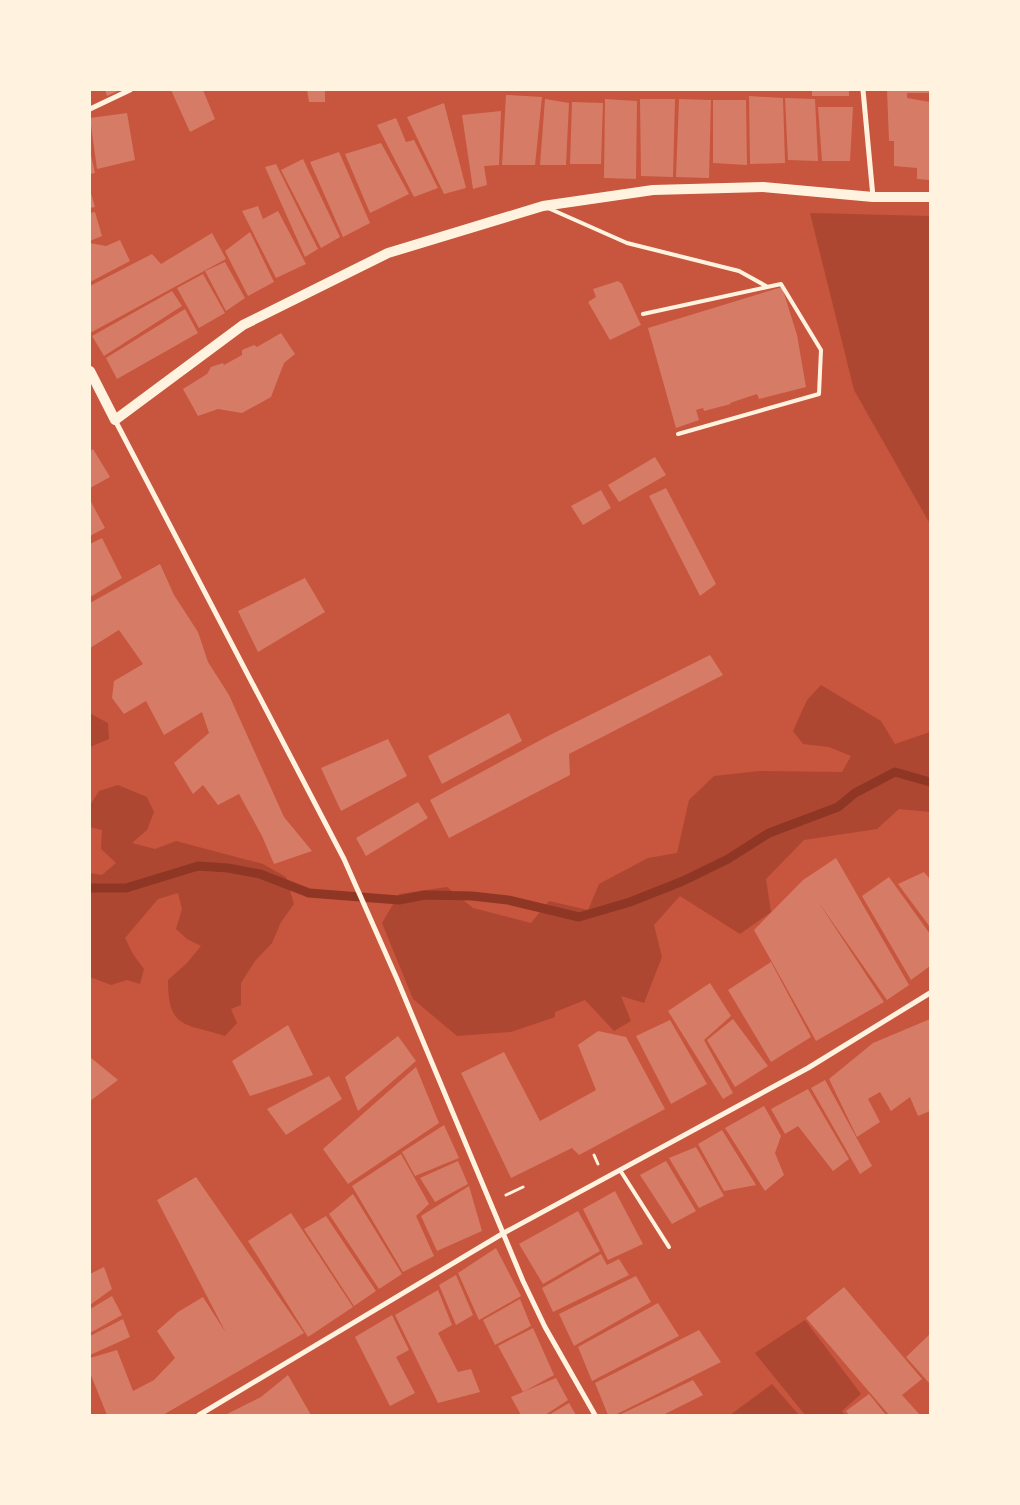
<svg xmlns="http://www.w3.org/2000/svg" width="1020" height="1505" font-family="Raleway,sans-serif">
  <style>
    .green { fill: #ae4732 }
    .lines { fill: none; stroke-linecap: round; stroke-linejoin: round }
    .stream { stroke: #8f3625; stroke-width: 9 }
    .building { fill: #d67c66 }
    .path { stroke: #fff3e0; stroke-width: 3 }
    .service { stroke: #fff3e0; stroke-width: 4 }
    .minor { stroke: #fff3e0; stroke-width: 5 }
    .secondary { stroke: #fff3e0; stroke-width: 10 }
  </style>
  <rect width="100%" height="100%" fill="#c8553d"/>
  <g class="green">
    <path d="M810,213L930,216V524L854,390Z"/>
    <path d="M821,685L881,721L895,744L930,732V812L899,809L877,829L804,840L766,879L771,912L740,934L680,896L654,925L662,957L644,1003L621,996L631,1021L614,1031L585,1000L555,1012V1017L511,1032L457,1036L413,999L382,923L399,894L447,887L473,908L531,923L549,901L588,910L599,884L648,858L677,853L689,800L714,776L759,771L842,772L851,756L829,747L803,744L793,731L807,700Z"/>
    <path d="M91,714L108,723L109,739L90,747Z"/>
    <path d="M118,785L147,797L154,812L147,830L132,843L155,849L176,841L263,864L286,877L294,904L281,922L272,943L255,961L241,983V1005L231,1009L237,1023L225,1036C184,1023 168,1029 168,980L187,963L201,946L187,939L176,929L182,909L178,893L158,899L125,938L133,954L144,969L140,984L127,980L111,985L90,977V873L102,875L116,863L101,849L102,830L90,827V805L99,791Z"/>
    <path d="M805,1320L861,1394L842,1411L845,1415H805L755,1353Z"/>
    <path d="M772,1384L799,1415H730Z"/>
  </g>
  <g class="lines">
    <path class="stream" d="M90,888H126L198,866L228,868L260,874L309,893L399,900L425,895L472,896L508,900L579,917L630,902L683,881L728,859L769,833L838,807L855,793L895,772L930,782"/>
  </g>
  <g class="building">
    <path d="M105,90H120L107,96Z"/>
    <path d="M171,90H203L215,119L190,132Z"/>
    <path d="M307,90H325V102H309Z"/>
    <rect x="812" y="90" width="37" height="6"/>
    <path d="M887,90H930V93H907V98L930,102V180L917,179V168L894,166V141H889Z"/>
    <path d="M506,95L542,97L535,165H502Z"/>
    <path d="M749,96L783,98L785,163L750,164Z"/>
    <path d="M785,98L815,99L818,161L788,160Z"/>
    <path d="M545,99L569,103L566,165H540Z"/>
    <path d="M605,99L637,101L636,179L604,178Z"/>
    <path d="M640,99H675L673,177L641,176Z"/>
    <path d="M679,99L711,100L709,178L676,177Z"/>
    <path d="M713,100H746L747,165L713,163Z"/>
    <path d="M572,102L603,103L601,164H570Z"/>
    <path d="M444,103L466,188L444,194L407,117Z"/>
    <path d="M818,107H853L850,161H822Z"/>
    <path d="M501,111L499,165L484,166L487,185L473,189L462,115Z"/>
    <path d="M127,113L135,160L97,169L90,118Z"/>
    <path d="M396,118L406,142L414,140L438,188L414,197L377,125Z"/>
    <path d="M381,143L409,194L370,213L345,154Z"/>
    <path d="M90,151L95,173L90,174Z"/>
    <path d="M339,152L370,223L343,237L310,162Z"/>
    <path d="M303,159L340,237L321,248L281,170Z"/>
    <path d="M276,164L318,249L305,257L265,167Z"/>
    <path d="M90,190L95,207L90,208Z"/>
    <path d="M258,206L263,219L278,211L306,264L276,278L242,211Z"/>
    <path d="M95,212L102,236L90,241V213Z"/>
    <path d="M250,232L274,282L248,296L225,251Z"/>
    <path d="M212,233L226,259L90,333V286L152,254L161,264Z"/>
    <path d="M120,240L130,261L90,282V243L106,246Z"/>
    <path d="M225,262L245,298L226,311L205,271Z"/>
    <path d="M203,274L225,313L199,328L177,288Z"/>
    <path d="M618,281L622,284L641,325L610,340L588,302L596,297L593,289Z"/>
    <path d="M782,287L797,335L806,387L759,399L757,394L730,403L731,404L704,411L703,408L696,410L699,420L676,428L648,328Z"/>
    <path d="M172,291L182,306L104,356L92,336Z"/>
    <path d="M185,309L198,333L117,379L106,358Z"/>
    <path d="M281,333L295,354L284,363L271,397L242,413L218,409L198,416L183,389L207,374L211,367L223,363L224,365L242,355V350L254,345L257,347Z"/>
    <path d="M93,449L110,477L90,488V451Z"/>
    <path d="M655,457L666,475L619,502L608,485Z"/>
    <path d="M666,488L716,584L700,596L649,496Z"/>
    <path d="M601,490L611,508L583,525L571,506Z"/>
    <path d="M90,500L105,528L90,536Z"/>
    <path d="M102,538L122,578L90,597V544Z"/>
    <path d="M160,564L174,595L198,632L208,662L229,695L284,817L312,851L274,864L262,836L239,794L218,805L203,785L193,794L174,763L209,733L202,712L164,735L146,701L124,714L112,698L114,681L143,664L119,630L90,648V603Z"/>
    <path d="M305,578L325,612L258,652L238,611Z"/>
    <path d="M710,655L723,675L569,754L570,775L449,838L430,800L548,736Z"/>
    <path d="M509,713L522,741L442,784L428,756Z"/>
    <path d="M388,739L407,776L341,811L321,768Z"/>
    <path d="M418,802L428,818L366,856L356,838Z"/>
    <path d="M836,858L909,985L887,1000L817,900L884,1002L816,1041L754,930L803,880Z"/>
    <path d="M924,872L930,879V927L898,884Z"/>
    <path d="M889,877L930,934V966L911,980L862,896Z"/>
    <path d="M771,962L811,1037L771,1062L728,990Z"/>
    <path d="M710,983L731,1016L704,1040L733,1093L723,1099L668,1011Z"/>
    <path d="M733,1019L768,1066L735,1087L707,1040Z"/>
    <path d="M930,1019V1111L918,1116L910,1097L891,1111L880,1092L868,1099L880,1122L857,1137L829,1079L873,1043Z"/>
    <path d="M670,1020L707,1084L671,1104L636,1036Z"/>
    <path d="M288,1025L313,1075L250,1096L232,1061Z"/>
    <path d="M598,1031L626,1037L665,1109L579,1155L572,1148L511,1178L461,1073L504,1052L540,1121L596,1090L578,1045Z"/>
    <path d="M398,1036L416,1061L358,1111L345,1077Z"/>
    <path d="M90,1057L118,1080L90,1101Z"/>
    <path d="M416,1067L439,1123L348,1184L323,1149Z"/>
    <path d="M329,1076L342,1099L286,1135L267,1109Z"/>
    <path d="M825,1080L872,1166L860,1174L811,1088Z"/>
    <path d="M808,1089L849,1159L833,1171L798,1126L785,1134L771,1109Z"/>
    <path d="M764,1106L781,1136L775,1153L784,1175L765,1191L725,1128Z"/>
    <path d="M444,1125L459,1158L415,1176L402,1152Z"/>
    <path d="M722,1130L756,1185L724,1191L698,1144Z"/>
    <path d="M696,1147L724,1196L699,1208L669,1158Z"/>
    <path d="M401,1154L429,1204L416,1216L434,1256L403,1272L352,1186Z"/>
    <path d="M458,1161L468,1184L435,1202L420,1178Z"/>
    <path d="M666,1161L696,1211L672,1224L640,1175Z"/>
    <path d="M196,1177L304,1333L163,1415H107L90,1373V1358L117,1350L133,1391L154,1380L175,1358L157,1331L178,1312L203,1297L226,1333L157,1200Z"/>
    <path d="M469,1186L482,1231L437,1251L421,1216Z"/>
    <path d="M615,1191L643,1244L608,1260L583,1209Z"/>
    <path d="M353,1194L402,1274L379,1289L329,1214Z"/>
    <path d="M578,1211L600,1251L543,1284L519,1244Z"/>
    <path d="M291,1213L353,1307L308,1337L248,1241Z"/>
    <path d="M326,1216L376,1291L354,1306L304,1229Z"/>
    <path d="M496,1248L521,1296L479,1320L458,1273Z"/>
    <path d="M601,1254L607,1265L619,1259L629,1275L553,1312L542,1288Z"/>
    <path d="M104,1267L112,1289L90,1305V1274Z"/>
    <path d="M456,1275L473,1315L456,1325L439,1285Z"/>
    <path d="M636,1276L651,1302L574,1346L559,1314Z"/>
    <path d="M844,1287L922,1379L902,1395L920,1415H889L806,1318Z"/>
    <path d="M438,1290L452,1325L438,1333L458,1372L471,1369L480,1392L438,1403L395,1315Z"/>
    <path d="M112,1296L122,1315L90,1333V1309Z"/>
    <path d="M520,1299L531,1326L495,1345L483,1320Z"/>
    <path d="M658,1303L679,1336L592,1381L578,1347Z"/>
    <path d="M392,1315L409,1350L396,1357L415,1393L390,1406L355,1337Z"/>
    <path d="M123,1319L130,1337L90,1355V1336Z"/>
    <path d="M533,1328L554,1375L523,1392L498,1346Z"/>
    <path d="M699,1330L721,1362L615,1415H608L595,1383Z"/>
    <path d="M930,1334V1384L906,1357Z"/>
    <path d="M288,1375L311,1415H225L261,1397Z"/>
    <path d="M556,1378L568,1400L545,1415H521L511,1397Z"/>
    <path d="M693,1380L703,1395L663,1415H619Z"/>
    <path d="M869,1394L886,1415H849L846,1411Z"/>
    <path d="M569,1403L576,1415H549Z"/>
  </g>
  <g class="lines">
    <g class="path">
      <path d="M594,1155L598,1164"/>
      <path d="M506,1195L523,1187"/>
    </g>
    <g class="service">
      <path d="M548,208L627,243L739,271L766,286"/>
      <path d="M643,314L781,284L821,350L819,394L678,434"/>
      <path d="M620,1170L669,1247"/>
    </g>
    <g class="minor">
      <path d="M863,90L873,197"/>
      <path d="M90,109L130,90"/>
      <path d="M115,420L344,859L397,979L523,1281L545,1327L595,1415"/>
      <path d="M199,1415L502,1234L808,1068L930,993"/>
    </g>
    <path class="secondary" d="M90,371L115,420L243,325L388,253L543,206L653,190L763,187L873,197H930"/>
  </g>
  <rect width="1020" height="1505" fill="none" stroke="#fff3e0" stroke-width="182"/>
</svg>
